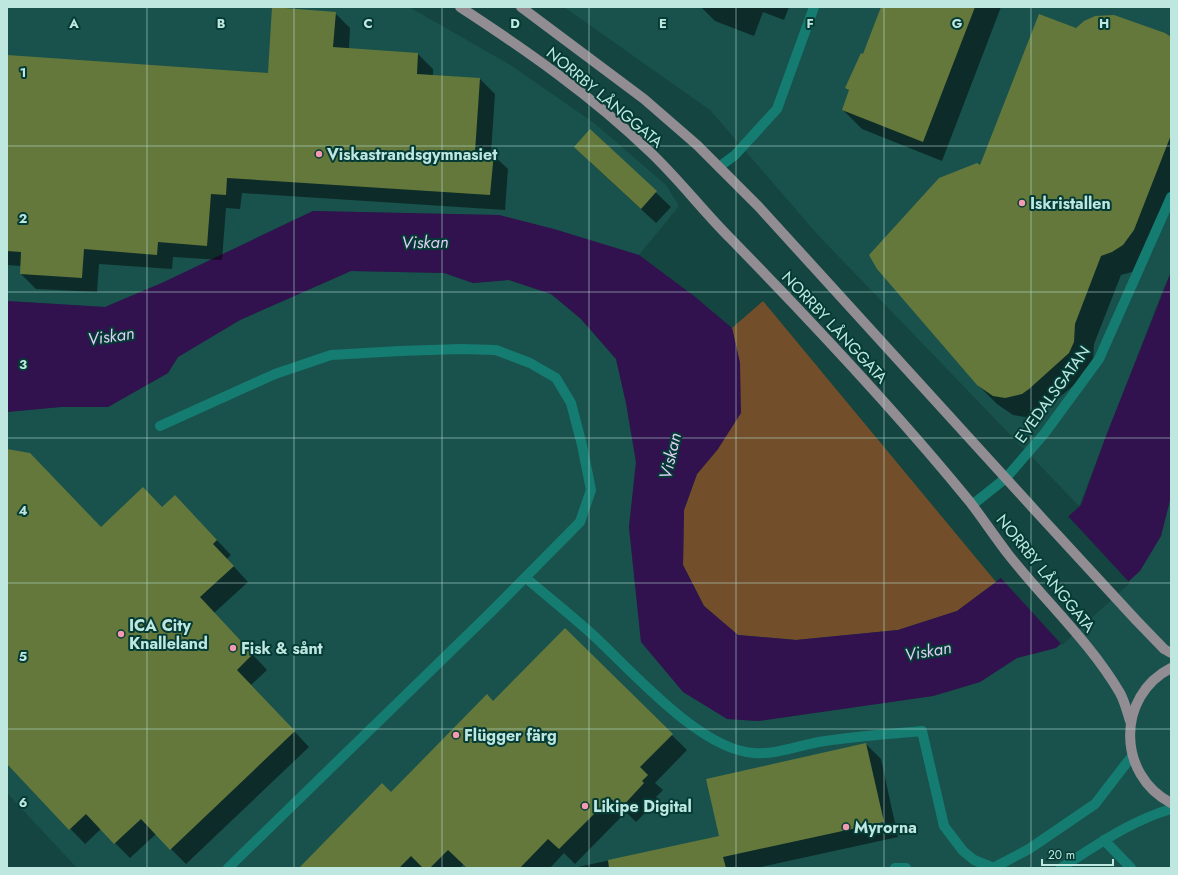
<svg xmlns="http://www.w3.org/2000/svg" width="1178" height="875" font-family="Jost,sans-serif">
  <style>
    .built { fill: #19524c }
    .green { fill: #734e2a }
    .water { fill: #31114e }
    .pier { fill: #144540 }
    .shadow { fill: #0007 }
    .building { fill: #64783b }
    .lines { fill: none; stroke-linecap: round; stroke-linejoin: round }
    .service { stroke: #157c72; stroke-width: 10 }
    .minor { stroke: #157c72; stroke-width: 10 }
    .tertiary { stroke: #157c72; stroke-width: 10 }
    .primary { stroke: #918d93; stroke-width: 10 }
    .grid { fill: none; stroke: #bee7e0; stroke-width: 1; stroke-opacity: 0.55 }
    .poi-dot { fill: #f29aaf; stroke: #053b35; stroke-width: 1.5 }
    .labels { text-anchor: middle; stroke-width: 4; stroke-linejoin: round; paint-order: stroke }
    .street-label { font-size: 16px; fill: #bee7e0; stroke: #053b35 }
    .poi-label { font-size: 16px; font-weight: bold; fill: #bee7e0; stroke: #053b35; text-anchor: start }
    .water-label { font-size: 17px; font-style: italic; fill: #dfcff5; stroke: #053b35 }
    .grid-label { font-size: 13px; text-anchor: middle; font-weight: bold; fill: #bee7e0; stroke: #053b35; stroke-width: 4; stroke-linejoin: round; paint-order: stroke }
  </style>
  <rect width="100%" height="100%" fill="#144540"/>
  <g class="built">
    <path d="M7,7H409L512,66L594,123L666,185L679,206L639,255L499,215L313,211L164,282L105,307L7,301Z"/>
    <path d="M564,7H1171V272L1164,287L1079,506L817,234L710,110Z"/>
    <path d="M351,271L444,273L473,283L509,280L551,294L581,319L616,359L626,403L636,462L629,527L641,642L727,719L758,721L933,696L980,682L1017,658L1056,648L1161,536L1171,496V868H77L7,793V412L61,407H108L168,373L178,357L240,320Z"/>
  </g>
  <path class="green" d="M763,301L996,582L957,611L898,630L796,640L738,635L704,606L683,565L684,510L697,474L718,449L740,363L732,328Z"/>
  <path class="water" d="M313,211L499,215L554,229L639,255L694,296L732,328L740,363L741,413L718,449L697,474L684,510L683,565L704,606L738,635L796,640L898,630L957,611L996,582L1081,505L1106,436L1171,272V496L1161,536L1140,571L1056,648L1017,658L980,682L933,696L758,721L727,719L683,692L641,642L629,527L636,462L626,403L616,359L581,319L551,294L509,280L473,283L444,273L351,271L240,320L178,357L168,373L108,407H61L7,412V301L105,307L164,282Z"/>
  <path class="pier" d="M1067,515L1130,583L1062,645L1000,577Z"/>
  <g class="shadow">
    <path d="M701,7H789L784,20L763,12L754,36L715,21Z"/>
    <path d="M882,7H1001L942,161L862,129L843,110L850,91L846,88L864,55Z"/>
    <path d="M335,13L350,28L349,49L418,54L433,69V76L480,79L495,94L491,153L508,169L505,210L242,193L240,209L226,208L222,260L173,257L172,269L99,264L97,292L36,289L21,274V266L7,265V56L269,74Z"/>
    <path d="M1076,29L1171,38V203L1153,250L1142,265L1132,272L1121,275L1094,344L1093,362L1088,373L1041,413L1025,417L1013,415L997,404L977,384L981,166Z"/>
    <path d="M590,130L671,207L656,223L590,162Z"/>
    <path d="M7,450L101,528L162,509L190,512L231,555L227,559L248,582L214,613L267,670L251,685L309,747L186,864L156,834L130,858L101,829L85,844L7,763Z"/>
    <path d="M565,630L687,750L655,783L663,790L656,797L659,799L636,822L626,812L575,864L564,853L550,868H468L464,864L460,868H300L391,793L494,702Z"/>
    <path d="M866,744L881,759L898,837L756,868H573L720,837Z"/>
  </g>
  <g class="building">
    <path d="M272,7L336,12L333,47L418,53L417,74L480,78L475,152L494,153L490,195L227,178L226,195L211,194L207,246L158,242L157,255L84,249L82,278L20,274L21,252L7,251V55L268,73Z"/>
    <path d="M881,7H975L923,142L842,110L849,90L845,88L861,53L863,54Z"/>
    <path d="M1039,14L1076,28L1084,21L1095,16L1114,15L1165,33L1171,37V135L1134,230L1123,245L1112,252L1101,256L1075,324L1074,342L1069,353L1029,389L1022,394L1005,398L993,396L977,385L877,269L869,255L939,178L977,163L980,165Z"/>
    <path d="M590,129L657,191L641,209L574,147Z"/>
    <path d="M7,449L30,453L101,527L143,487L162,507L175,495L217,540L213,544L234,566L200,597L253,654L237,670L295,731L170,850L141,819L114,844L86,814L69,830L7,764Z"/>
    <path d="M565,628L673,734L640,767L648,775L642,781L644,783L621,808L610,798L559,849L548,839L520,868H467L448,850L430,868H423L411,856L399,868H299L382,783L391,792L487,694L493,701Z"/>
    <path d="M866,743L884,822L723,857L726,868H609L608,860L719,836L706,779Z"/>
  </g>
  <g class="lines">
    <g class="service">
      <path d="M719,167L735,155L777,109L814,7"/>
      <path d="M160,426L275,374L331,355L400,351L461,349L496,350L530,363L556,378L571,403L582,445L591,490L580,522L490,613L228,868"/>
      <path d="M526,578C548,597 571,615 593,635C631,670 700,750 754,753C777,755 802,744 825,741C857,736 890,734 922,731L944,826L963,851L974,860L994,868"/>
      <path d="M1104,840L1131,868"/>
    </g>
    <path class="minor" d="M972,505L1006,478L1044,434L1099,359L1171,197"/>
    <g class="tertiary">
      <path d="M895,868H906"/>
      <path d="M993,868L1029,849L1095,804L1132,756"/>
      <path d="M1061,868C1097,845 1130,821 1171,809"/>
    </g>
    <g class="primary">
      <path d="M460,7C526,50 592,96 649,151C678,178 702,210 730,238C813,323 895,410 970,502C983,519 995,537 1008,554C1045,601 1090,642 1120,693C1125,702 1127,712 1130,721"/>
      <path d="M521,7L644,99L697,145L759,207L1042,518L1136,620L1164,649L1171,653"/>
      <path d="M1171,668C1116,696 1117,775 1171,803"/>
    </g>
  </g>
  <path class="grid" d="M147,7V868M294,7V868M442,7V868M589,7V868M736,7V868M884,7V868M1031,7V868M7,146H1171M7,292H1171M7,438H1171M7,583H1171M7,729H1171"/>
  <g class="poi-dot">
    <circle cx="319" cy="154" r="4"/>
    <circle cx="1022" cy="203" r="4"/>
    <circle cx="121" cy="634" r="4"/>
    <circle cx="233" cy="648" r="4"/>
    <circle cx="456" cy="735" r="4"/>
    <circle cx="585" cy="806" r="4"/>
    <circle cx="846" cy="827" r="4"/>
  </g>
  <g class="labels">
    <g class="street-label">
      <text transform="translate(605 97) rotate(40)" y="6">NORRBY LÅNGGATA</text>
      <text transform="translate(835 327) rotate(47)" y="6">NORRBY LÅNGGATA</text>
      <text transform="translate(1052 394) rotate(-54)" y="6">EVEDALSGATAN</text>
      <text transform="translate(1046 573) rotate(51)" y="6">NORRBY LÅNGGATA</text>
    </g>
    <g class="poi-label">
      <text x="327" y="160">Viskastrandsgymnasiet</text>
      <text x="1030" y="209">Iskristallen</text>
      <text x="129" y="631">ICA City<tspan x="129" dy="18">Knalleland</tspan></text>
      <text x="241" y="654">Fisk &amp; sånt</text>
      <text x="464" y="741">Flügger färg</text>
      <text x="593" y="812">Likipe Digital</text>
      <text x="854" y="833">Myrorna</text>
    </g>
    <g class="water-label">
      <text transform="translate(425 242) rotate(-1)" y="6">Viskan</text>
      <text transform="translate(111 336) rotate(-8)" y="6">Viskan</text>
      <text transform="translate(670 456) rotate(-77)" y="6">Viskan</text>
      <text transform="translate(928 651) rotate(-10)" y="6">Viskan</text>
    </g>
  </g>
  <g class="grid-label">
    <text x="74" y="28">A</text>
    <text x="221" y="28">B</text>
    <text x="368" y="28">C</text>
    <text x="515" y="28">D</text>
    <text x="663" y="28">E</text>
    <text x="810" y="28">F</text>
    <text x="957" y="28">G</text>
    <text x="1104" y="28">H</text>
    <text x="23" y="77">1</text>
    <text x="23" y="223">2</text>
    <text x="23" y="369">3</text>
    <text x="23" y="515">4</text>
    <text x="23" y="661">5</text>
    <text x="23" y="807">6</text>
  </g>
  <rect width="1178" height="875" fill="none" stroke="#bee7e0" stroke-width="16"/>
  <path d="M1042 859v6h71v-6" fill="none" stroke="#bee7e0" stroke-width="2"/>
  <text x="1048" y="859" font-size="12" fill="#bee7e0" stroke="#053b35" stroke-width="3" paint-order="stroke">20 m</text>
</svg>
